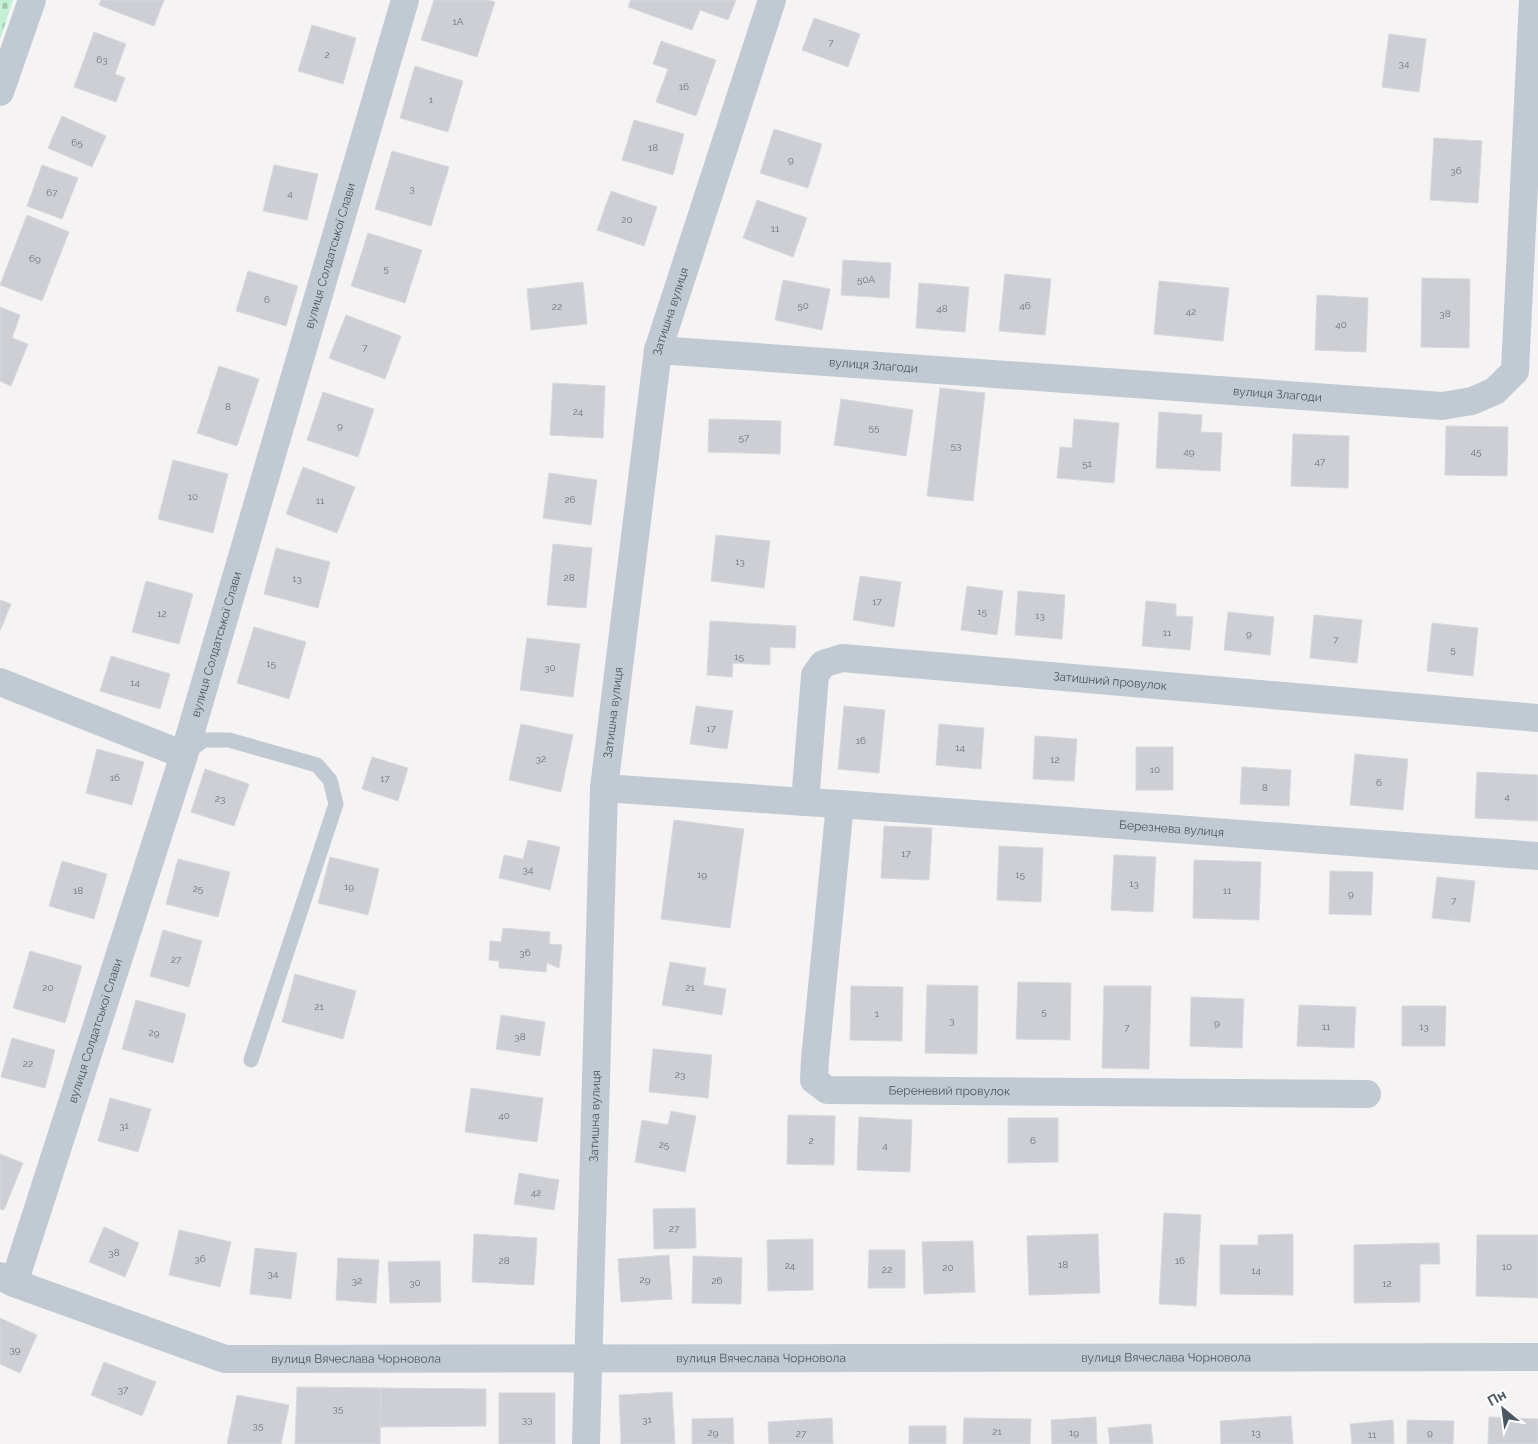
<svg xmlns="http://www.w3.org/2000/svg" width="1538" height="1444" font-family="Raleway,sans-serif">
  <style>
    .cemetery { fill: url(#cemetery-stones) }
    .building { fill: #cdcfd5; stroke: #d7d9de }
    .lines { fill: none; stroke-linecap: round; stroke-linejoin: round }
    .lane { stroke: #c1cad2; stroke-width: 15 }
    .street { stroke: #c1cad2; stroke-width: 28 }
    .labels { text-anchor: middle; stroke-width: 4; stroke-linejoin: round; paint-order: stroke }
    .number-label { font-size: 10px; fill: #6b747e }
    .street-label { font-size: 12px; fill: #4a5661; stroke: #fff }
  </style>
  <defs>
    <pattern id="cemetery-stones" width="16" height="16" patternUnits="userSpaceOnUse" patternTransform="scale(1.25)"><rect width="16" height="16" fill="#c3f1d5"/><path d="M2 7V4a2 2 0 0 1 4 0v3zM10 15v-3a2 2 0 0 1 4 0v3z" fill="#a0c6b0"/></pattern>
  </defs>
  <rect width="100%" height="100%" fill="#f5f3f3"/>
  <path class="cemetery" d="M0,0H13L0,39Z"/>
  <g class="building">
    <path d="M101,0H164L154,26L99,5Z"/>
    <path d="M434,0H488L495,2L477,57L421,40Z"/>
    <path d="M631,0H736L728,20L700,10L692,30L628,7Z"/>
    <path d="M814,18L860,34L848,67L802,50Z"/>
    <path d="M312,25L356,38L343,84L298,71Z"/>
    <path d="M94,32L126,44L115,74L125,78L116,102L74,87Z"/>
    <path d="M1389,34L1426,39L1419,92L1382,87Z"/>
    <path d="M661,41L716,60L696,116L656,102L668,69L653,64Z"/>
    <path d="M415,66L463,81L448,132L400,118Z"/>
    <path d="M62,116L106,136L92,167L48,148Z"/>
    <path d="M634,120L684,134L673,175L622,160Z"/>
    <path d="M774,129L822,144L808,188L760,173Z"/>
    <path d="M1434,138L1482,141L1478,203L1430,200Z"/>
    <path d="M392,151L449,167L431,226L375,209Z"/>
    <path d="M42,165L78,178L62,219L27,206Z"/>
    <path d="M274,165L318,174L307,220L263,211Z"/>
    <path d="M611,191L657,207L644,246L597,230Z"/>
    <path d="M757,200L807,218L793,257L743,238Z"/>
    <path d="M27,215L69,232L42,301L0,285Z"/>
    <path d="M368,233L422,250L405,303L351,286Z"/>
    <path d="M843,260L891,263L889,298L841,295Z"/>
    <path d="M248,271L298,286L286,326L236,311Z"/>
    <path d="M1005,274L1051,279L1045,335L999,331Z"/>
    <path d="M1422,278L1470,279L1469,348L1421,347Z"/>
    <path d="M783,280L830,289L822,330L775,320Z"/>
    <path d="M1159,281L1229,288L1223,341L1154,334Z"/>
    <path d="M583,282L587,324L531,330L527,289Z"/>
    <path d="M919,283L969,287L965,332L916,328Z"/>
    <path d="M1317,295L1368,298L1366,352L1315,350Z"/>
    <path d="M0,307L20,315L12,338L28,344L11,386L0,381Z"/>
    <path d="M346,315L401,336L385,379L329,358Z"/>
    <path d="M219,366L259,379L237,446L197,433Z"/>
    <path d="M553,383L605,386L603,438L550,435Z"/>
    <path d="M940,388L985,393L973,501L927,496Z"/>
    <path d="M323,392L374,409L358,457L307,440Z"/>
    <path d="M841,399L913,410L906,456L834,445Z"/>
    <path d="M1159,412L1202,415L1201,432L1222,433L1220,471L1156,468Z"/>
    <path d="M709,419L781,421L780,454L708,452Z"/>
    <path d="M1074,419L1119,423L1114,483L1057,478L1060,447L1072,448Z"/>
    <path d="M1446,426L1508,427L1507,476L1445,475Z"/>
    <path d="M1293,434L1349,436L1348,488L1291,486Z"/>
    <path d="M173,460L228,474L213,533L158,519Z"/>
    <path d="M303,467L355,487L337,533L286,514Z"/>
    <path d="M549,473L597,480L591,525L543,518Z"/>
    <path d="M716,535L770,541L764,588L711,581Z"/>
    <path d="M553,544L592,548L586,608L547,605Z"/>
    <path d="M276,548L330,562L318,608L264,594Z"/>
    <path d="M860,576L901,582L894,627L853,620Z"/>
    <path d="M146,581L193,594L179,644L132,632Z"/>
    <path d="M967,586L1003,591L997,635L961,630Z"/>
    <path d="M1018,591L1065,595L1062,639L1015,635Z"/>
    <path d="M0,600L11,604L0,631Z"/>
    <path d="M1146,601L1176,604V616L1193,617L1190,650L1142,646Z"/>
    <path d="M1228,612L1274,617L1270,655L1224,650Z"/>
    <path d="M1314,615L1362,620L1357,663L1310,658Z"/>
    <path d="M710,621L796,626L795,648L770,647V665L733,663L732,677L707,675Z"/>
    <path d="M1432,623L1478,628L1473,676L1427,671Z"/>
    <path d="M254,627L306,642L289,699L237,683Z"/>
    <path d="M527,638L580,644L573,697L520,690Z"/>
    <path d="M111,656L170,674L160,709L100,691Z"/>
    <path d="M696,706L733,711L727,749L690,744Z"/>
    <path d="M844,706L885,710L879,773L838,769Z"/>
    <path d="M521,724L573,735L561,792L509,780Z"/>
    <path d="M939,724L984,728L981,769L936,765Z"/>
    <path d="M1035,736L1077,739L1074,781L1033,779Z"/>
    <rect x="1136" y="747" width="37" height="43"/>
    <path d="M97,749L144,762L132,805L86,793Z"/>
    <path d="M1355,754L1408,759L1403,810L1350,805Z"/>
    <path d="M372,757L408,768L398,801L362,789Z"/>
    <path d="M1242,767L1291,770L1289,806L1240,804Z"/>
    <path d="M205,769L249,784L234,826L191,812Z"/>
    <path d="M1477,772L1538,775V821L1475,818Z"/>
    <path d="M674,820L744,829L730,928L661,919Z"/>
    <path d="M884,826L932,828L929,880L881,878Z"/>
    <path d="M528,840L560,847L550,890L499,878L504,855L523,859Z"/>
    <path d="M999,846L1043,848L1041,902L997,900Z"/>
    <path d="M1114,855L1156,857L1153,912L1111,910Z"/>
    <path d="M330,857L379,869L368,915L318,903Z"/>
    <path d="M178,859L230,872L218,917L166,904Z"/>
    <path d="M1194,860L1261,862L1259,920L1193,918Z"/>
    <path d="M62,861L107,874L94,919L49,906Z"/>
    <path d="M1330,871L1373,872L1371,915L1329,914Z"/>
    <path d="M1437,877L1475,881L1470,922L1432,918Z"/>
    <path d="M503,928L550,932L549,944L562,945L559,968L547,963L546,972L499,968V961L489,960L490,941L501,942Z"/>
    <path d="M163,930L202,941L189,987L150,976Z"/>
    <path d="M30,951L82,966L65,1023L13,1008Z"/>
    <path d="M670,962L706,968L703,985L726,989L722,1015L662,1005Z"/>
    <path d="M295,974L356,991L343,1039L282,1022Z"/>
    <path d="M1018,982L1071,983L1070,1040L1016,1039Z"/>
    <path d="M927,985L978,986L977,1054L925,1053Z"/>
    <path d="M851,986L903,987L902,1041L850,1040Z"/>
    <path d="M1104,986H1151L1149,1069L1102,1068Z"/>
    <path d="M1191,997L1244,999L1242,1048L1190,1046Z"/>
    <path d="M136,1000L186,1014L173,1063L122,1049Z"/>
    <path d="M1299,1005L1356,1007L1354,1048L1297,1046Z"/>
    <path d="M1402,1006H1446L1445,1046H1402Z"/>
    <path d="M501,1015L545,1022L540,1056L496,1049Z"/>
    <path d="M12,1038L55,1050L45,1088L1,1077Z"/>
    <path d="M653,1049L712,1055L708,1098L649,1092Z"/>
    <path d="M471,1088L543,1098L537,1142L465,1132Z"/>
    <path d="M110,1098L151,1109L138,1152L98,1141Z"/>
    <path d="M671,1111L696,1116L685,1172L635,1162L642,1120L668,1125Z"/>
    <path d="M788,1115L835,1116L834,1165L787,1164Z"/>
    <path d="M859,1117L912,1120L910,1172L857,1170Z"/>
    <path d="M1008,1118H1058V1162L1008,1163Z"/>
    <path d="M0,1154L23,1163L4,1210L0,1209Z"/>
    <path d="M519,1173L559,1180L554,1210L514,1204Z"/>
    <path d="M695,1208L696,1248L654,1249L653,1209Z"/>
    <path d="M1164,1213L1201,1215L1196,1306L1159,1304Z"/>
    <path d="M104,1227L139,1243L125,1277L89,1262Z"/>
    <path d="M179,1230L231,1242L220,1287L169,1275Z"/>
    <path d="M474,1234L537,1238L534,1285L472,1282Z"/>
    <path d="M1098,1234L1100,1293L1029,1295L1027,1236Z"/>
    <path d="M1293,1234V1295L1220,1294V1245H1258V1235Z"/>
    <path d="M1477,1235H1538V1298L1476,1296Z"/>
    <path d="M813,1239V1290L768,1291L767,1240Z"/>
    <path d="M973,1241L975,1292L924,1294L922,1242Z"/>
    <path d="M1439,1243L1440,1264H1420V1302L1354,1303V1245Z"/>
    <path d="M255,1248L297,1253L291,1299L250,1294Z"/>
    <path d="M869,1250H905V1288H868Z"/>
    <path d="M669,1255L672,1299L621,1302L618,1259Z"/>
    <path d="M693,1256L742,1258L741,1304L692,1303Z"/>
    <path d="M338,1258L379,1260L376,1303L336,1300Z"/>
    <path d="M440,1261L441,1302L390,1303L388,1262Z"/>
    <path d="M0,1318L37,1335L20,1373L0,1364Z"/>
    <path d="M104,1362L156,1382L142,1416L91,1395Z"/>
    <path d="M297,1387L381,1388L380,1444H295Z"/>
    <path d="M381,1388L486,1389V1426L380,1427Z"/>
    <path d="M672,1392L675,1444H621L619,1395Z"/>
    <rect x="499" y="1393" width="56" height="51"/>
    <path d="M237,1395L289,1405L281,1444H227Z"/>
    <path d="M1291,1416L1293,1444H1221L1220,1421Z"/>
    <path d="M1096,1417L1097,1444H1052L1051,1420Z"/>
    <path d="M1489,1417L1538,1419V1444H1488Z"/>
    <path d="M733,1418L734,1444H692V1419Z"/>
    <path d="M832,1418L833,1444H769L768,1422Z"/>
    <path d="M964,1418L1031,1419L1030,1444H963Z"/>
    <path d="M1393,1420L1394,1444H1352L1350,1424Z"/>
    <path d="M1407,1420L1454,1421L1453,1444H1407Z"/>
    <path d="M1151,1424L1153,1444H1110L1108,1428Z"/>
    <rect x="909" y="1426" width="37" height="18"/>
  </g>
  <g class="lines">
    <path class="lane" d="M187,752L204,740H229L317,765L330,780L336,804L251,1060"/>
    <g class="street">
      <path d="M0,92L32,0"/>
      <path id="s1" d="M658,350L1442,406L1472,401L1495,391L1515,371L1533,0"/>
      <path d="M0,682L184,755"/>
      <path id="s2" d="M604,788L805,802L840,804L1538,856"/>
      <path id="s3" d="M805,802L815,675L823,664L842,658L1538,718"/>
      <path id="s4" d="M840,804L815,1059L814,1080L827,1090L1367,1094"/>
      <path id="s5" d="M0,1276L14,1283L225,1359L1538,1357"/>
      <path id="s6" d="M14,1283L184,755L405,0"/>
      <path id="s7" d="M586,1444L604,788L658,350L772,0"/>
    </g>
  </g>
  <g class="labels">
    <g class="number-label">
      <text x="458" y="25">1А</text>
      <text x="831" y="46">7</text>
      <text x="327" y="58">2</text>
      <text x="102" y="63">63</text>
      <text x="1404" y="67">34</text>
      <text x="684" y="90">16</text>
      <text x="431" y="103">1</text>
      <text x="77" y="146">65</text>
      <text x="653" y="151">18</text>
      <text x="791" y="163">9</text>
      <text x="1456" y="174">36</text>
      <text x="412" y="192">3</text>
      <text x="52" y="196">67</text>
      <text x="290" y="197">4</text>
      <text x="627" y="223">20</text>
      <text x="775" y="232">11</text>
      <text x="35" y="262">69</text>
      <text x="386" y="272">5</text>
      <text x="866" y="283">50А</text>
      <text x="267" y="303">6</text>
      <text x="803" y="309">50</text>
      <text x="1025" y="309">46</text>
      <text x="557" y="310">22</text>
      <text x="942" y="312">48</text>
      <text x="1191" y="315">42</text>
      <text x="1445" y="317">38</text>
      <text x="1341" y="328">40</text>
      <text x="365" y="351">7</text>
      <text x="228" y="410">8</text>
      <text x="578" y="415">24</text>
      <text x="340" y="429">9</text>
      <text x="874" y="431">55</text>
      <text x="744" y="441">57</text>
      <text x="956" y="449">53</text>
      <text x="1189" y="455">49</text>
      <text x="1476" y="455">45</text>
      <text x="1320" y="465">47</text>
      <text x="1087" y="467">51</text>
      <text x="193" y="500">10</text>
      <text x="570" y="503">26</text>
      <text x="320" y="504">11</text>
      <text x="740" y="565">13</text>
      <text x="569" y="581">28</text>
      <text x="297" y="582">13</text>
      <text x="877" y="605">17</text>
      <text x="982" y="615">15</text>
      <text x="162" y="617">12</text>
      <text x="1040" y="619">13</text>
      <text x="1167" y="636">11</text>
      <text x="1249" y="637">9</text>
      <text x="1336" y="643">7</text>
      <text x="1453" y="653">5</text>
      <text x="739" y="660">15</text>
      <text x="271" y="667">15</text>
      <text x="550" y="671">30</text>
      <text x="135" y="686">14</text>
      <text x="711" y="732">17</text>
      <text x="861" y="744">16</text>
      <text x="960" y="751">14</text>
      <text x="541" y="762">32</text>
      <text x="1055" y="763">12</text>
      <text x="1155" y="773">10</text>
      <text x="115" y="781">16</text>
      <text x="385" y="782">17</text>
      <text x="1379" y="786">6</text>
      <text x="1265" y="791">8</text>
      <text x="1507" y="800">4</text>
      <text x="220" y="802">23</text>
      <text x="906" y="857">17</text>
      <text x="528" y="873">34</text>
      <text x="702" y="878">19</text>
      <text x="1020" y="878">15</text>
      <text x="1134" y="887">13</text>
      <text x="349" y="890">19</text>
      <text x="198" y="892">25</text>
      <text x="78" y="894">18</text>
      <text x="1227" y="894">11</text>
      <text x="1351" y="897">9</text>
      <text x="1454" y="904">7</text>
      <text x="525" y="956">36</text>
      <text x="176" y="963">27</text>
      <text x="48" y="991">20</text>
      <text x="690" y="991">21</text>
      <text x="319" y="1010">21</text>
      <text x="1044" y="1015">5</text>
      <text x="877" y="1017">1</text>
      <text x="952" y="1024">3</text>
      <text x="1217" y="1026">9</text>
      <text x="1326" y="1030">11</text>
      <text x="1424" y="1030">13</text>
      <text x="1127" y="1031">7</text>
      <text x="154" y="1036">29</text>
      <text x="520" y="1040">38</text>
      <text x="28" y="1067">22</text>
      <text x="680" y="1078">23</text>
      <text x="504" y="1119">40</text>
      <text x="124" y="1129">31</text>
      <text x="811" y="1144">2</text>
      <text x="1033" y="1144">6</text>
      <text x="664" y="1148">25</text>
      <text x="885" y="1149">4</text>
      <text x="536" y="1196">42</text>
      <text x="674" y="1232">27</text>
      <text x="114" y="1256">38</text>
      <text x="200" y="1262">36</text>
      <text x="504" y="1264">28</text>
      <text x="1180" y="1264">16</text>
      <text x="1063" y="1268">18</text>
      <text x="790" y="1269">24</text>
      <text x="1507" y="1270">10</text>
      <text x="948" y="1271">20</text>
      <text x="887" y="1273">22</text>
      <text x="1256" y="1274">14</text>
      <text x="273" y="1277">34</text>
      <text x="645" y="1283">29</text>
      <text x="357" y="1284">32</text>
      <text x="717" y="1284">26</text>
      <text x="415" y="1286">30</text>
      <text x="1387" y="1287">12</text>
      <text x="15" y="1353">39</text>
      <text x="123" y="1393">37</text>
      <text x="338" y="1412">35</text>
      <text x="527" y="1423">33</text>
      <text x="647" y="1423">31</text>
      <text x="258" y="1429">35</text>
      <text x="997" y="1435">21</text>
      <text x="713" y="1436">29</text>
      <text x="1074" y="1436">19</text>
      <text x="1256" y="1436">13</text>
      <text x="1430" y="1436">9</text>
      <text x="801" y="1437">27</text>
      <text x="1372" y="1438">11</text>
    </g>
    <g class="street-label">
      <text dy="4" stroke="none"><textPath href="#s6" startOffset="1075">вулиця Солдатської Слави</textPath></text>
      <text dy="4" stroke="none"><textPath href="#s7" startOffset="1138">Затишна вулиця</textPath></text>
      <text dy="4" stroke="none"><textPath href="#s1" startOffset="216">вулиця Злагоди</textPath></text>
      <text dy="4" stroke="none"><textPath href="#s1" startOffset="621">вулиця Злагоди</textPath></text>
      <text dy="4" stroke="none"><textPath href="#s6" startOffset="670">вулиця Солдатської Слави</textPath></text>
      <text dy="4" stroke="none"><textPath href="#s3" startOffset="430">Затишний провулок</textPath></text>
      <text dy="4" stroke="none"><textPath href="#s7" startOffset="732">Затишна вулиця</textPath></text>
      <text dy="4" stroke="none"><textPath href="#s2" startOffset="569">Березнева вулиця</textPath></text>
      <text dy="4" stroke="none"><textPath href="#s6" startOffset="265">вулиця Солдатської Слави</textPath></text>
      <text dy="4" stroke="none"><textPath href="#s4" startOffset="416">Береневий провулок</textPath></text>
      <text dy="4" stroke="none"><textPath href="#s7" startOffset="328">Затишна вулиця</textPath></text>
      <text dy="4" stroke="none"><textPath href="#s5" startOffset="1181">вулиця Вячеслава Чорновола</textPath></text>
      <text dy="4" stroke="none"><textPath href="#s5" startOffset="371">вулиця Вячеслава Чорновола</textPath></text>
      <text dy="4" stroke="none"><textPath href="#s5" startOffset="776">вулиця Вячеслава Чорновола</textPath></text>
    </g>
  </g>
  <g transform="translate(1503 1409) rotate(331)" stroke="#ffffff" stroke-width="4" paint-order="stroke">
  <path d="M0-4L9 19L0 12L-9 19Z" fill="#4a5661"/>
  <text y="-8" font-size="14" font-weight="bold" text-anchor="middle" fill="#4a5661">Пн</text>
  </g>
</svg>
